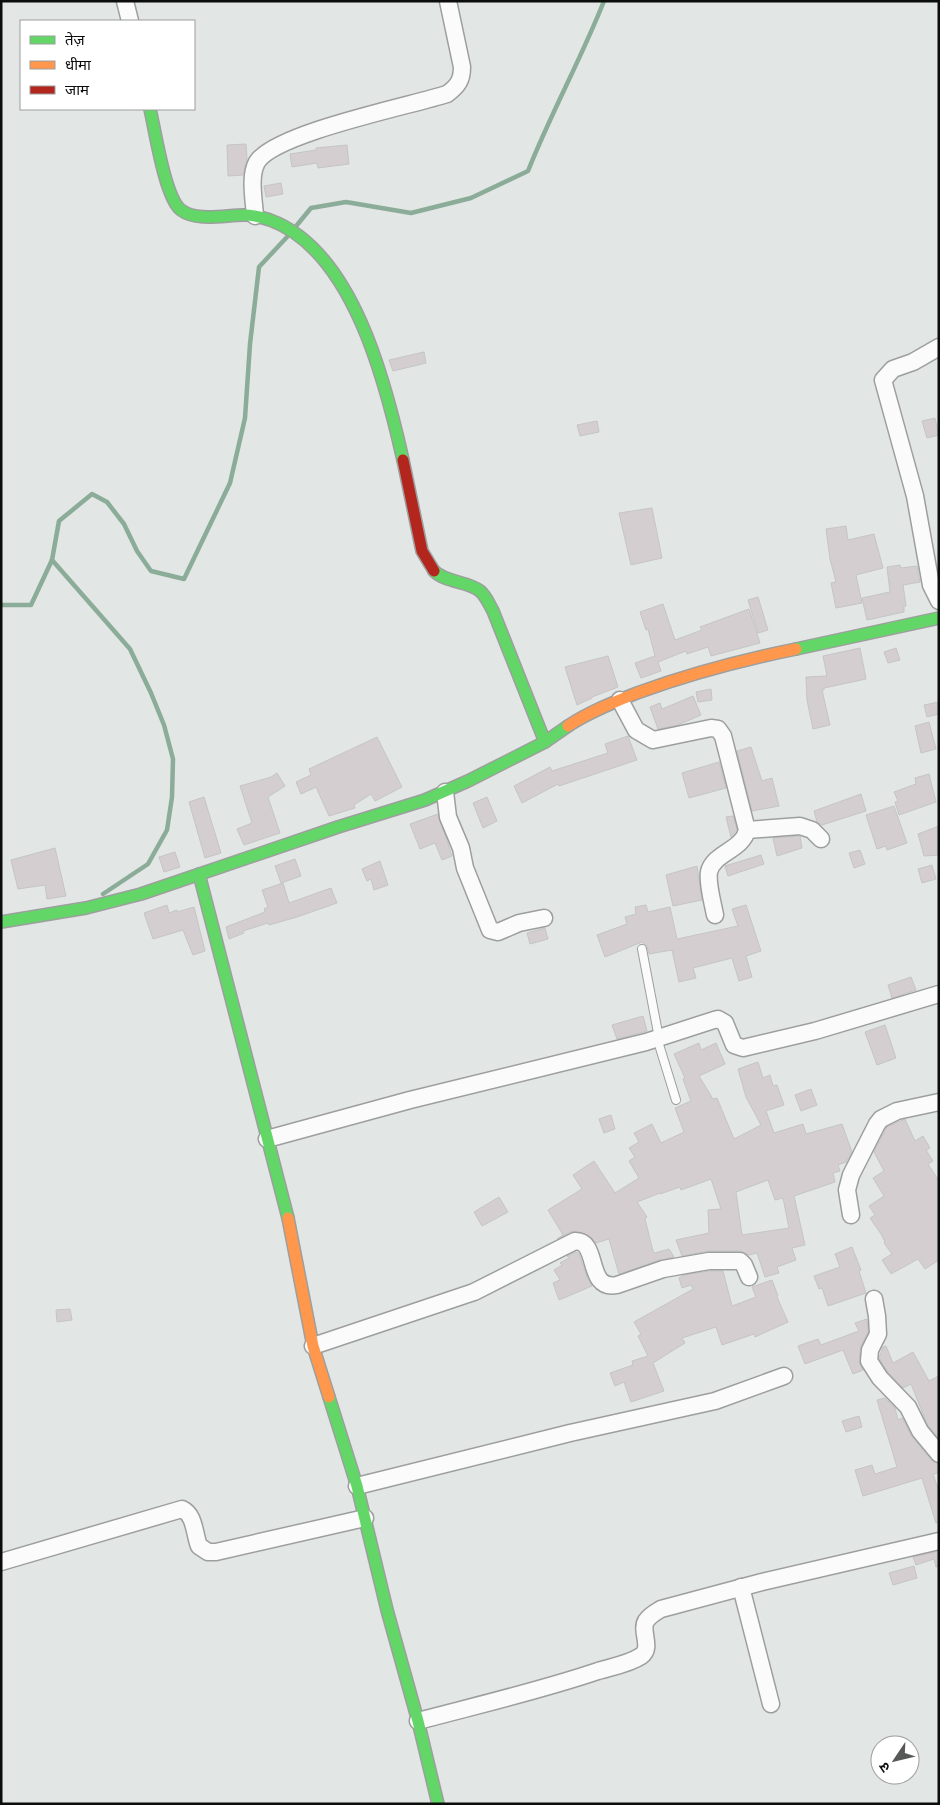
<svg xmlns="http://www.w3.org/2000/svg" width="940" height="1805" font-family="Montserrat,'Noto Sans Devanagari',sans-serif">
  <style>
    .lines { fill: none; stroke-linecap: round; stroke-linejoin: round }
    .stream { stroke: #8bac98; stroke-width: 4.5 }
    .building { fill: #d5ced0; stroke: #c5c5c5; fill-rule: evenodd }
    .lane-casing { stroke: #9d9f9e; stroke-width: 10 }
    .street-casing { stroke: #9d9f9e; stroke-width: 19 }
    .fast-casing { stroke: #9d9f9e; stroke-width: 14 }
    .slow-casing { stroke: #9d9f9e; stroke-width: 14 }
    .jam-casing { stroke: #9d9f9e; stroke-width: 14 }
    .lane { stroke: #fbfbfb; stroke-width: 8 }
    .street { stroke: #fbfbfb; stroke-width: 16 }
    .fast { stroke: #63d668; stroke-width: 11 }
    .slow { stroke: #ff974d; stroke-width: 11 }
    .jam { stroke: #b3261e; stroke-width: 11 }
  </style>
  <rect width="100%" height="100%" fill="#e2e6e4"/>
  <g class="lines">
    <g class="stream">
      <path d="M297,225L311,208L346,202L411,213L471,198L528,171C551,113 581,59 604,1"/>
      <path d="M52,560L130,649L151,693L164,725L173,759L172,797L167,830L148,864L103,894"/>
      <path d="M1,605H31L52,560L59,521L92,494L107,502L124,524L137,551L151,571L184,579L230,483L245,418L250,344L259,267L287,237"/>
    </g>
  </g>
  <g class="building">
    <path d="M246,144L247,160L243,175L228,176L227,145Z"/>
    <path d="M347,145L349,164L318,168L317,163L292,167L290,154L316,150V148Z"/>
    <path d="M281,183L283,194L266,197L264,186Z"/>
    <path d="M424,352L426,363L393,371L389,360Z"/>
    <path d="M935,418L939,435L927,438L922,421Z"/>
    <path d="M597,421L599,432L580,436L577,425Z"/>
    <path d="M652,508L662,558L631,565L619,513Z"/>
    <path d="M846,526L848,540L874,534L883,568L856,575L862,603L836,608L831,583L836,582L830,559L826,529Z"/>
    <path d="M900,565L901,568L917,566L920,582L903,585L906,606H904V612L867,620L862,598L890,592L887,567Z"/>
    <path d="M758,597L768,630L758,633L748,600Z"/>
    <path d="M663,604L675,640L702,630L700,627L749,609L760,643L711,656L708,647L687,654L686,651L658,662L661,671L641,678L635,663L655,656L648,629L646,630L640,612Z"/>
    <path d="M860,648L866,679L824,688V690H822L830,725L813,729L807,700L806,677L827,676L823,656Z"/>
    <path d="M896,648L900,660L888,663L884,652Z"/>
    <path d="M608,656L618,687L592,697V698L577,705L565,667Z"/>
    <path d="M711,689L712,700L698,702L696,692Z"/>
    <path d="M693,696L701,715L678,725L658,729L650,707L660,703L662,709Z"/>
    <path d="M939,702V714L927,717L924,705Z"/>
    <path d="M929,722L936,749L921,753L915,726Z"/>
    <path d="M628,736L637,760L559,786L558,784L522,803L514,786L550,767L552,771L608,753L605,744Z"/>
    <path d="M377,737L402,787L375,801L371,794L354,805L355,808L329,816L316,787L301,794L296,782L311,775L309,769Z"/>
    <path d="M751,747L762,781L772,778L779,806L752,811L737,751Z"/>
    <path d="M719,762L726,788L689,798L682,773Z"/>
    <path d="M277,773L285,786L268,797L280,833L244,845L237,829L252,823L240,786L271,777Z"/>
    <path d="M929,774L936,802L899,815L895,802L898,801L894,792L916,784L915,778Z"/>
    <path d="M861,794L866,811L822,825L817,822L814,811Z"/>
    <path d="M204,797L221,853L205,858L189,802Z"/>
    <path d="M487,797L497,821L483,828L473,803Z"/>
    <path d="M894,806L907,843L887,850L886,846L877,849L866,815Z"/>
    <path d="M438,814L452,856L442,860L435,843L420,849L410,824Z"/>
    <path d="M733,816L737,829L731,837L726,817Z"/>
    <path d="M939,826V855L924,856L918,834Z"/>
    <path d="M800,836L802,848L777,856L773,838Z"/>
    <path d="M55,848L66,896L47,899L45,885L18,889L11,860Z"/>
    <path d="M860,850L865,864L854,868L849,853Z"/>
    <path d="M175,852L180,867L164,872L159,857Z"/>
    <path d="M761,855L764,864L728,876L725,866Z"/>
    <path d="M295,859L301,876L281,883L275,866Z"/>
    <path d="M380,861L388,885L374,890L371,879L367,881L362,869Z"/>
    <path d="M932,865L936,879L922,883L918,869Z"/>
    <path d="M697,866L702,900L673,906L666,875Z"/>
    <path d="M283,883L289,903L331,888L337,903L297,917L269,925L268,923L243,931L244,933L229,939L226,927L265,912L264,909L268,907L262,890Z"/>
    <path d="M167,905L169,913L177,910V912L194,907L205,951L193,955L183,930L153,939L144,913Z"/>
    <path d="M646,905L648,912L670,907L677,939L738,926L732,909L746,905L761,951L746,956L752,977L739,981L732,958L693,968L696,978L679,982L672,950L649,954L647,946L642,942L605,957L597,935L627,924L625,917L636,914L635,907Z"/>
    <path d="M545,928L548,939L530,944L527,933Z"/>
    <path d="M911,977L916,990L892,998L888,985Z"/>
    <path d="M643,1016L647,1031L617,1039L612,1025Z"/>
    <path d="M885,1025L896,1058L877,1065L865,1032Z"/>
    <path d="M699,1043L701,1050L716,1043L725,1064L699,1076L713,1099L717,1098L734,1139L761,1125L746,1097L738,1069L758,1062L763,1078L770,1075L773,1086L777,1085L784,1105L766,1111L774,1133L803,1124L806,1134L842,1124L852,1152L846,1162L838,1165L840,1171L833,1173L835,1182L794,1196L805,1245L792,1248L796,1260L777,1267L779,1273L765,1277L757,1253L749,1255L740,1251H709L682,1256L676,1240L709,1233L708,1210L721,1209L711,1179L681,1190L680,1187L660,1194V1193L637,1202L647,1217L645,1219L653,1251L655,1253L669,1249L674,1257L660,1260L619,1274L609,1239L596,1243L590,1236L577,1231L570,1232L557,1239L563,1235L548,1210L582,1189L573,1175L594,1161L615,1193L639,1178L629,1161L635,1157L629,1148L639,1142L634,1133L652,1124L661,1143L684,1132L675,1108L691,1101L683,1079L685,1078L674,1054ZM768,1180L775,1200L783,1198L789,1228L742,1235L736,1192Z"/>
    <path d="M811,1089L817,1105L801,1111L795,1095Z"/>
    <path d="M611,1115L615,1129L604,1133L599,1119Z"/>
    <path d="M905,1119L915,1141L923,1136L930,1148L926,1150L933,1161L928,1164L939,1181V1260L925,1269L918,1259L891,1274L882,1260L892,1254L884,1243L885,1242L881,1234L870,1218L875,1215L869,1206L884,1196L873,1178L884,1171L874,1152L887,1127Z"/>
    <path d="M499,1197L508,1212L482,1226L474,1212Z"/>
    <path d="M852,1247L861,1270L859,1271L866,1293L828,1306L822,1288L819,1289L814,1276L840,1267L835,1254Z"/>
    <path d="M576,1252L579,1254L587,1277L592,1286L559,1300L553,1283L560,1280L554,1270L562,1265L560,1263L569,1258L567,1256Z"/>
    <path d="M710,1271H723L732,1306L756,1297L752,1287L772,1280L778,1296L777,1297L788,1322L755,1337L754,1334L722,1345L716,1327L682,1338L685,1343L653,1363L664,1391L631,1402L624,1382L615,1386L610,1373L633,1365L632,1361L648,1356L638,1336L641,1334L634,1322L693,1289L691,1285L682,1288L679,1278L684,1275Z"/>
    <path d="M70,1309L72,1320L57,1322L56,1310Z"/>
    <path d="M867,1319L868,1332L861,1346L859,1360L863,1370L853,1374L843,1350L805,1364L798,1346L818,1339L821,1345L859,1331L855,1323Z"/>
    <path d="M886,1346L893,1363L913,1352L929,1381L939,1376V1438L928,1426L911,1384L903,1388L888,1372L879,1358L883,1347Z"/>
    <path d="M885,1398L895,1408L898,1420L902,1418L912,1437L931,1460L939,1464V1473L933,1474L939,1492V1522L936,1523L922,1478L863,1496L855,1470L872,1465L875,1474L897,1467L877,1400Z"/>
    <path d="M859,1416L862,1427L846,1432L842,1421Z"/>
    <path d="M939,1551V1566L936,1567L934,1559L916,1565L913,1557Z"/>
    <path d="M914,1566L917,1578L893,1585L889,1573Z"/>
  </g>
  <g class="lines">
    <defs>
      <g id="lane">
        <path d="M642,949L659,1038"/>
        <path d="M657,1038L676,1100"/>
      </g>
      <g id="street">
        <path d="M125,1L130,21"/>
        <path d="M255,216C254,200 249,176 257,162C275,133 409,106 447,94C458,86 462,80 462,67L448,1"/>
        <path d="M939,347L913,362L893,369L883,380L915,496L931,585L939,601"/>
        <path d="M620,700L636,730L653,740L711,728L718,729L723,736L747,830C743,850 713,853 709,872C707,883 713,904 715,915"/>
        <path d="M445,792L448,817L461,848L465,868L490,930L498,932L519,923L544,918"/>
        <path d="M747,830L800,826L812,830L821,839"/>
        <path d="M267,1139L410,1100L646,1042L714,1020L718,1019L725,1023L734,1045L743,1048L815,1031L939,994"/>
        <path d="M851,1215L847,1190L851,1175L877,1124L881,1119L897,1111L939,1102"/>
        <path d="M874,1299L877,1316L878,1334L870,1350L869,1361L880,1378L908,1407L920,1431L939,1454"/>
        <path d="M313,1346L474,1292L575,1241C600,1240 585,1291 617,1285L663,1269L709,1261H740L744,1265L749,1277"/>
        <path d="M357,1486L570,1433L715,1401L784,1376"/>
        <path d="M1,1562L182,1509C195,1515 194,1533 199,1546L208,1552H216L365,1518"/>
        <path d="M741,1587L771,1704"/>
        <path d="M418,1721C478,1705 539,1691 598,1671C611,1667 629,1664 641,1656C653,1648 640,1631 646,1621C650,1615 656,1612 661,1609L762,1582L939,1541"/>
      </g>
      <g id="fast">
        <path d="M150,109C155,130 165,198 181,210C197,222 225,215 244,215C253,215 261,217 270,220C353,250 386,384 403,460"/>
        <path d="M434,571C446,583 468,581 480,591C486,596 489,604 493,611L545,742"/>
        <path d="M796,649L939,618"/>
        <path d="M199,874L288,1218"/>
        <path d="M1,922L86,908L141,894L338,827L425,800L468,781L545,742L568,726"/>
        <path d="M329,1397L357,1486L387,1610L418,1721L438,1804"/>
      </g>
      <g id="slow">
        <path d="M568,726C589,712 614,702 637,693C689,674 742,660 796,649"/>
        <path d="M288,1218L313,1346L329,1397"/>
      </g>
      <path id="jam" d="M403,460L422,551L434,571"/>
    </defs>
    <use href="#lane" class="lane-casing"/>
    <use href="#street" class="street-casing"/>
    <use href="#fast" class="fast-casing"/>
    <use href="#slow" class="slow-casing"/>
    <use href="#jam" class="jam-casing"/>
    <use href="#lane" class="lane"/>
    <use href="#street" class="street"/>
    <use href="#fast" class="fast"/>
    <use href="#slow" class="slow"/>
    <use href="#jam" class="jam"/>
  </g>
  <rect width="940" height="1805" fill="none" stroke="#0b0d0b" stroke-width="5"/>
  <rect x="20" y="20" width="175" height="90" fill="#ffffff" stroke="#9d9e9d"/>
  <rect x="30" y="36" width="25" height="8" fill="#63d668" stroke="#9d9e9d"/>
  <text x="65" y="45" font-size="15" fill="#0b0d0b">तेज़</text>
  <rect x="30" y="61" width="25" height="8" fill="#ff974d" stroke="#9d9e9d"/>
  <text x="65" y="70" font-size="15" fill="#0b0d0b">धीमा</text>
  <rect x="30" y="86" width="25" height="8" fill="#b3261e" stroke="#9d9e9d"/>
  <text x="65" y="95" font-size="15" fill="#0b0d0b">जाम</text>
  <g transform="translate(895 1760) rotate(235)"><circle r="24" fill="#ffffff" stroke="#9d9e9d"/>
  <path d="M0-4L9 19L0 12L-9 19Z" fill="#565957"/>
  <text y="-8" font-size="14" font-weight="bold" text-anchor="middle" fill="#0b0d0b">उ</text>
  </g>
</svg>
